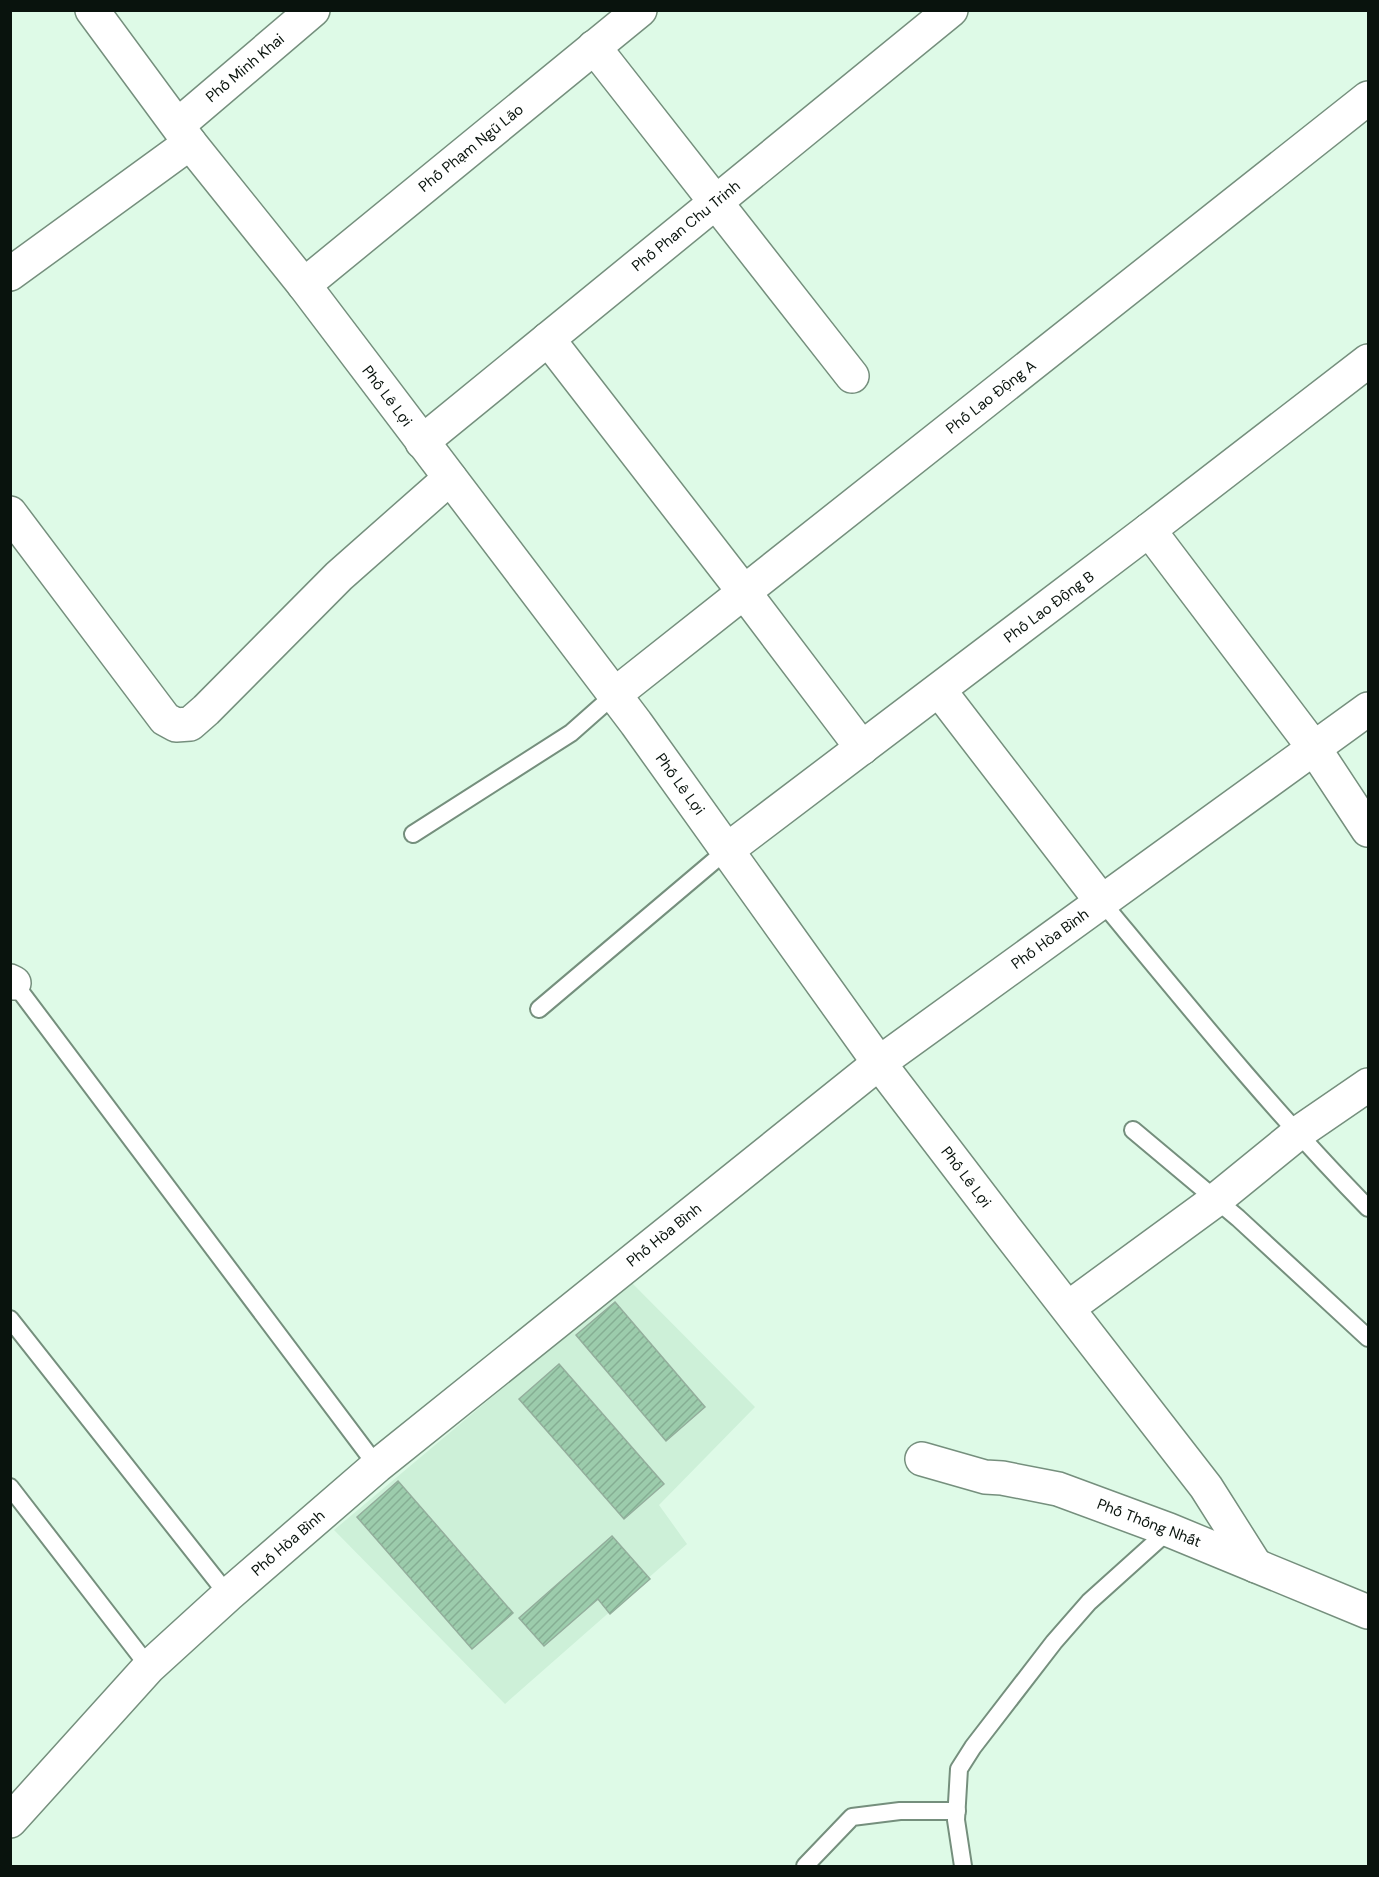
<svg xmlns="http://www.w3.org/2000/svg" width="1379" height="1877" font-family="'DM Sans',sans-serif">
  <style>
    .built { fill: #cdf0d8 }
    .building { fill: url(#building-hatch); stroke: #93ae9c; stroke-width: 1.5 }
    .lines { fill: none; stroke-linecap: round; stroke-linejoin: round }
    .lane-casing { stroke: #758f7d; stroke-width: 20 }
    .street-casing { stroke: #758f7d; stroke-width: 36 }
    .lane { stroke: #fff; stroke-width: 16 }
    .street { stroke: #fff; stroke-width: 33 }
    .labels { text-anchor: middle; stroke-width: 5; stroke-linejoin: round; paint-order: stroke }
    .street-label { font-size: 15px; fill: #09130d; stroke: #fff }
  </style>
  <defs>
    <pattern id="building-hatch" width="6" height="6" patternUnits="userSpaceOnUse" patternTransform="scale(1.5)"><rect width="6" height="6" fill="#9cccac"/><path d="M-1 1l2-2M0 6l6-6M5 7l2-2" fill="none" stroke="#85ae93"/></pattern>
  </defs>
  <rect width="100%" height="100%" fill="#defae7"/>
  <path class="built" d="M630,1281L755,1407L659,1505L687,1544L505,1704L334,1530Z"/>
  <g class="building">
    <path d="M615,1302L705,1407L666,1441L576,1335Z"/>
    <path d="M559,1364L664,1484L624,1519L519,1399Z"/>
    <path d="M398,1481L513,1613L472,1649L357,1517Z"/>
    <path d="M612,1536L650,1579L610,1614L598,1599L544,1646L519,1618Z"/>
  </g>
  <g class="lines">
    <defs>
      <g id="lane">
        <path d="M413,834L571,733L614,695"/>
        <path d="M1102,902C1188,1006 1273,1111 1368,1208"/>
        <path d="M14,983L377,1466"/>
        <path d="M539,1009L727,850"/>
        <path d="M1133,1130L1238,1218L1368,1338"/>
        <path d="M10,1319L228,1595"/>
        <path d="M10,1487L149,1667"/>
        <path d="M805,1866L852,1817L900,1811H957"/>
        <path d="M963,1866L956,1820L959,1769L973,1747L1054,1642L1089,1602L1169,1530"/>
      </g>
      <g id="street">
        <path d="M92,10L190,143L304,285L636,723L879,1063L1005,1228L1206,1487L1256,1566"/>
        <path d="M594,47L852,376"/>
        <path d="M178,125L313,10"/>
        <path d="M10,274L190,143"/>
        <path d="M304,285L640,10"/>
        <path d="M548,339L744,592L862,748"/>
        <path d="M422,442L951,10"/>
        <path d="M10,513L165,719L176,725L190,724L206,710L339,576L450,478"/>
        <path d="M1149,530L1314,748L1368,830"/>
        <path d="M939,690L1102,902"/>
        <path d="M614,695L1368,98"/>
        <path d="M727,850L1149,530L1368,361"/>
        <path d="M10,981L14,983"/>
        <path d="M1068,1308L1217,1199L1298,1133L1368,1085"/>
        <path d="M922,1459L985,1477L1002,1478L1058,1489L1169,1530L1368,1612"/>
        <path d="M10,1821L149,1667L228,1595L377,1466L879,1063L1368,709"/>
      </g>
    </defs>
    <use href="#lane" class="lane-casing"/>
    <use href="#street" class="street-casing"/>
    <use href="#lane" class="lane"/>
    <use href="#street" class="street"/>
  </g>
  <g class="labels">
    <g class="street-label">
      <text transform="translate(245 68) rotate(-40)" y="5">Phố Minh Khai</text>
      <text transform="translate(471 148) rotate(-39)" y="5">Phố Phạm Ngũ Lão</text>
      <text transform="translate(686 226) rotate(-39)" y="5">Phố Phan Chu Trinh</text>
      <text transform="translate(387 396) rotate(53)" y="5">Phố Lê Lợi</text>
      <text transform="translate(991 397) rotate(-38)" y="5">Phố Lao Động A</text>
      <text transform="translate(1049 607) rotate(-37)" y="5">Phố Lao Động B</text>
      <text transform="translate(680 784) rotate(54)" y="5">Phố Lê Lợi</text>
      <text transform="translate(1050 939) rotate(-36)" y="5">Phố Hòa Bình</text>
      <text transform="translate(966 1177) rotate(53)" y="5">Phố Lê Lợi</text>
      <text transform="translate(664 1235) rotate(-39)" y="5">Phố Hòa Bình</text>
      <text transform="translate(1149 1523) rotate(21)" y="5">Phố Thống Nhất</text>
      <text transform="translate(288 1543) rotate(-41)" y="5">Phố Hòa Bình</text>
    </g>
  </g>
  <rect width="1379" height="1877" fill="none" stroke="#09130d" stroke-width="24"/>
</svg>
